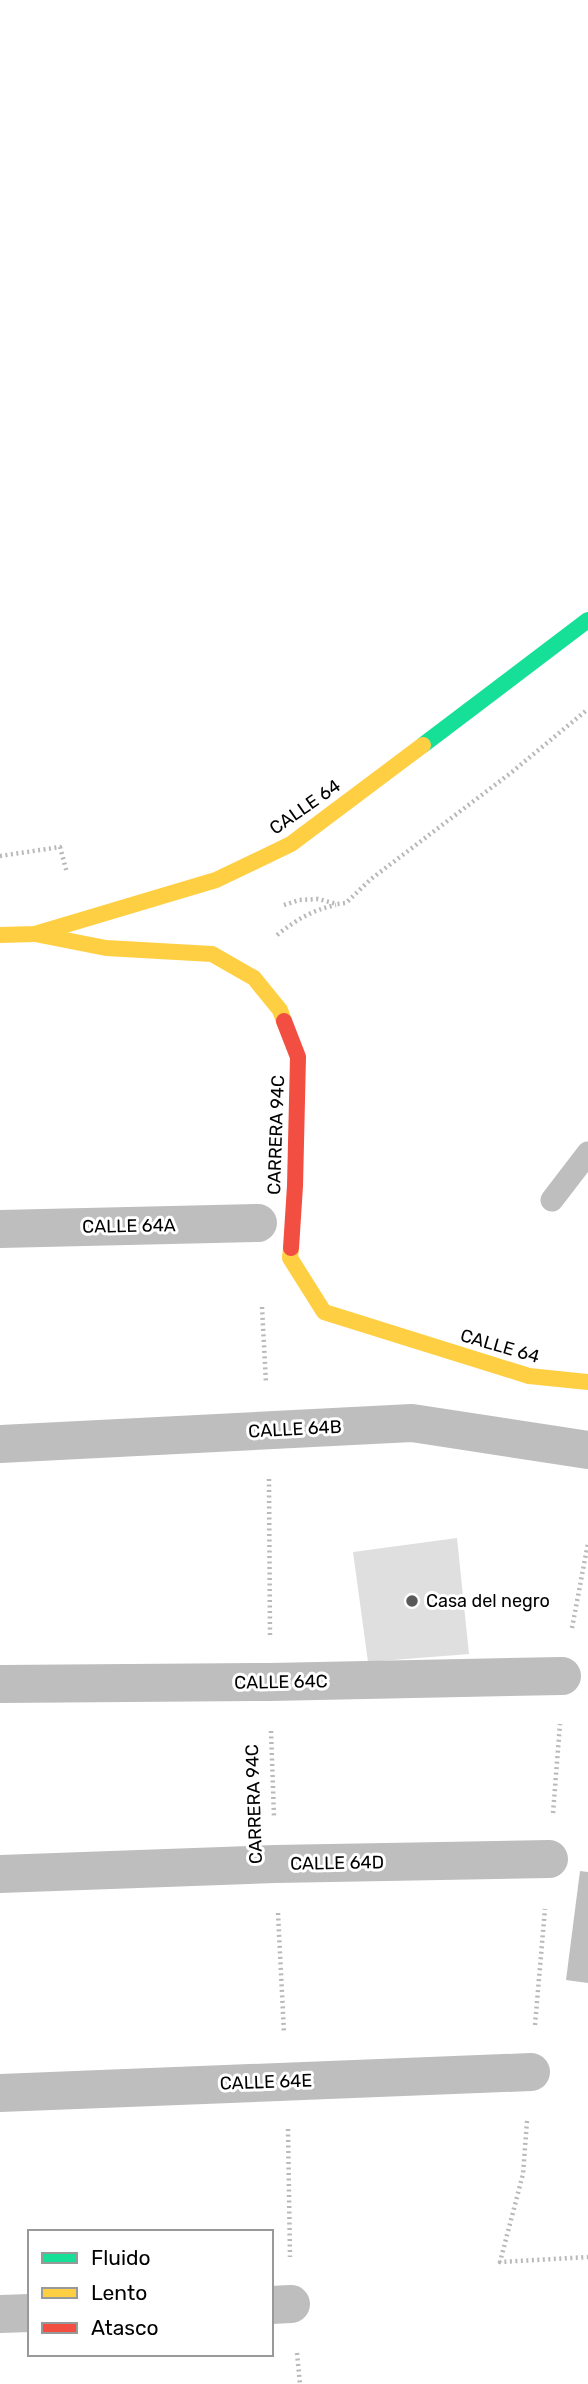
<svg xmlns="http://www.w3.org/2000/svg" width="588" height="2384" font-family="Rubik,sans-serif">
  <style>
    .water { fill: #bfbfbf }
    .building { fill: #dfdfdf }
    .lines { fill: none; stroke-linecap: round; stroke-linejoin: round }
    .path { stroke: #b9b9b9; stroke-width: 4.5; stroke-dasharray: 2 3.5; stroke-linecap: butt }
    .lane { stroke: #bebebe; stroke-width: 23 }
    .street { stroke: #bebebe; stroke-width: 38 }
    .fast { stroke: #16e098; stroke-width: 16 }
    .slow { stroke: #ffcf43; stroke-width: 16 }
    .jam { stroke: #f24e42; stroke-width: 16 }
    .poi-dot { fill: #595959; stroke: #fff; stroke-width: 2.5 }
    .labels { text-anchor: middle; stroke-width: 6; stroke-linejoin: round; paint-order: stroke }
    .street-label { font-size: 18px; fill: #000; stroke: #fff }
    .poi-label { font-size: 18px; fill: #000; stroke: #fff; text-anchor: start }
  </style>
  <rect width="100%" height="100%" fill="#fff"/>
  <path class="water" d="M580,1871L588,1872V1983L566,1980Z"/>
  <path class="building" d="M457,1538L469,1654L368,1662L353,1552Z"/>
  <g class="lines">
    <g class="path">
      <path d="M0,856L60,847L67,873"/>
      <path d="M284,905L299,900L318,899L337,904L346,903L371,879L512,772L588,709"/>
      <path d="M277,935C296,920 312,910 336,905"/>
      <path d="M262,1307L266,1383"/>
      <path d="M269,1479L270,1635"/>
      <path d="M572,1628L588,1543"/>
      <path d="M271,1731L274,1816"/>
      <path d="M553,1813L560,1724"/>
      <path d="M278,1913L284,2033"/>
      <path d="M535,2025L545,1909"/>
      <path d="M527,2121L523,2174L500,2262L588,2257"/>
      <path d="M288,2129L290,2257"/>
      <path d="M297,2353L300,2384"/>
    </g>
    <path class="lane" d="M552,1200L588,1153"/>
    <g class="street">
      <path d="M0,1229L258,1223"/>
      <path d="M0,1444L412,1423L588,1450"/>
      <path d="M0,1684L270,1682L562,1676"/>
      <path d="M0,1874L275,1864L549,1859"/>
      <path d="M0,2093L531,2072"/>
      <path d="M271,2305L291,2304"/>
      <path d="M0,2314L30,2313"/>
    </g>
    <path class="fast" d="M423,745L588,620"/>
    <g class="slow">
      <path d="M35,934L106,948L212,954L254,978L280,1010L284,1021"/>
      <path d="M0,935L35,934L216,880L291,844L423,745"/>
      <path d="M291,1248L290,1258L324,1312L529,1376L588,1382"/>
    </g>
    <path class="jam" d="M284,1021L298,1057L295,1186L291,1248"/>
  </g>
  <circle class="poi-dot" cx="412" cy="1601" r="7"/>
  <g class="labels">
    <g class="street-label">
      <text transform="translate(305 807) rotate(-35)" y="6">CALLE 64</text>
      <text transform="translate(276 1135) rotate(-88)" y="6">CARRERA 94C</text>
      <text transform="translate(129 1226) rotate(-1)" y="6">CALLE 64A</text>
      <text transform="translate(500 1346) rotate(16)" y="6">CALLE 64</text>
      <text transform="translate(295 1429) rotate(-3)" y="6">CALLE 64B</text>
      <text transform="translate(281 1682) rotate(-1)" y="6">CALLE 64C</text>
      <text transform="translate(254 1804) rotate(-92)" y="6">CARRERA 94C</text>
      <text transform="translate(337 1863) rotate(-1)" y="6">CALLE 64D</text>
      <text transform="translate(266 2082) rotate(-2)" y="6">CALLE 64E</text>
    </g>
    <g class="poi-label">
      <text x="426" y="1607">Casa del negro</text>
    </g>
  </g>
  <rect x="28" y="2230" width="245" height="126" fill="#ffffff" stroke="#999999" stroke-width="2"/>
  <rect x="42" y="2253" width="35" height="10" fill="#16e098" stroke="#999999" stroke-width="2"/>
  <text x="91" y="2265" font-size="21" fill="#000000">Fluido</text>
  <rect x="42" y="2288" width="35" height="10" fill="#ffcf43" stroke="#999999" stroke-width="2"/>
  <text x="91" y="2300" font-size="21" fill="#000000">Lento</text>
  <rect x="42" y="2323" width="35" height="10" fill="#f24e42" stroke="#999999" stroke-width="2"/>
  <text x="91" y="2335" font-size="21" fill="#000000">Atasco</text>
</svg>
